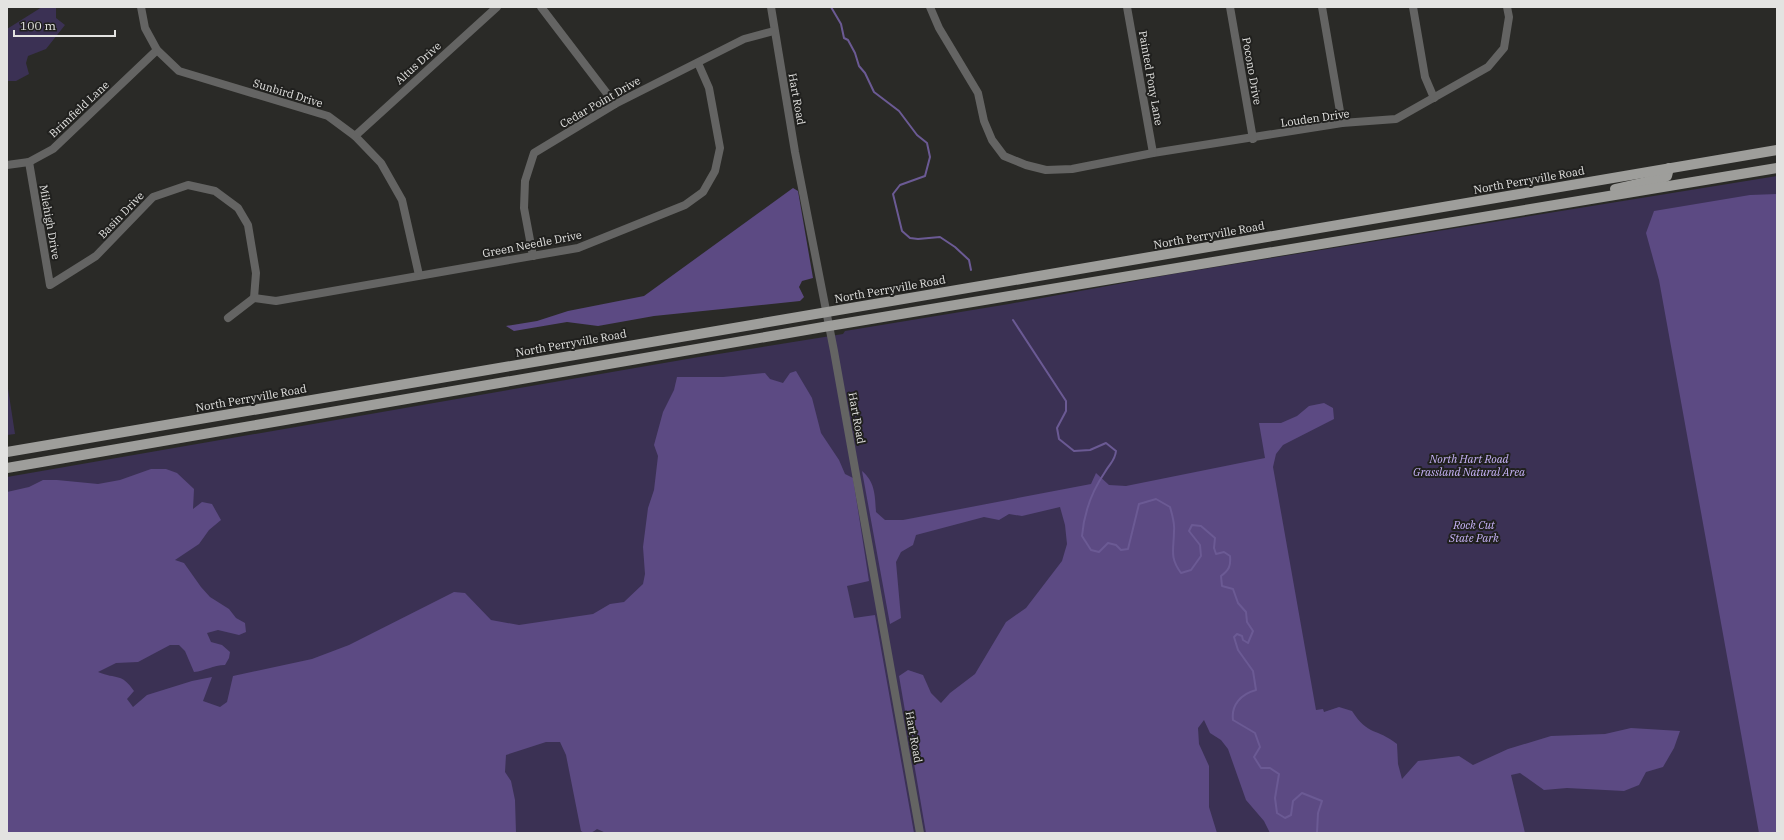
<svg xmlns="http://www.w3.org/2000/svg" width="1784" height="840" font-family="'IBM Plex Serif',serif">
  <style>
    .green { fill: #3b3154 }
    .forest { fill: #5c4a83 }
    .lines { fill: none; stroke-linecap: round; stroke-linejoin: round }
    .stream { stroke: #6b5a94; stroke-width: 2 }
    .minor { stroke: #646463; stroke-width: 8 }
    .major { stroke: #9e9e9b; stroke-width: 10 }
    .labels { text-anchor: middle; stroke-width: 4; stroke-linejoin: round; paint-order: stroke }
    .street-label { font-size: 11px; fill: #e3e3e1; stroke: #20201e }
    .park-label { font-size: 11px; font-style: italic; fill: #c9b5fa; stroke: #20201e }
  </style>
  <rect width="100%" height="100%" fill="#2a2a27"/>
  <g class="green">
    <path d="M42,7H56V18L65,25L46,49L28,56L26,63L29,74L16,81H7V29Z"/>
    <path d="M1777,176V833H7V477L693,358L843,334L845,331L1009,304L1173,274Z"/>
    <path d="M7,382L15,434L7,435Z"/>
  </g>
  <g class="forest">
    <path d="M793,188L798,191L813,278L802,281L799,287L804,297L800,301L654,316L598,326L567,322L514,331L506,326L537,321L568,311L644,296Z"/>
    <path d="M1777,194V833H1759L1659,280L1646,233L1654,211L1750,195Z"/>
    <path d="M796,371L812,398L821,433L839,460L845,474L853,478L869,581L847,586L854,618L875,615L914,833H606L597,829C592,833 587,835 581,831L566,755L560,742H546L506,755L505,772L511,781L515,800L516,833H7V492L29,487L43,480H57L98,484L120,480L151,469H166L177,473L194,489L193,509L202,502L212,504L221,520L209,530L199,544L175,560L184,563L201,587L210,597L229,609L236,618L245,623L246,632L239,635L218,630L207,633L211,642L222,645L230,652L229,658L225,665C213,665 205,671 194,672L185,651L179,645H170L138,662L116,663L98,672C117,680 121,672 134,691L127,699L133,707L147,695L192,681L212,677L203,701L220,707L227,702L233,676L312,659L349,645L454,592L465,593L491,620L519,625L593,614L610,604L624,602L643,584L645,574L643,547L648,508L654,490L658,456L654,445L663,412L674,390L677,377H723L765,373L770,379L783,383L790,373Z"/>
    <path d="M1324,403L1333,408L1334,419L1283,445L1276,454L1273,467L1316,710L1323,709L1324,712L1339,707L1352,711C1368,736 1377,728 1397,744L1398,764L1402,779L1418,761L1459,756L1473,765L1508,749L1551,736L1605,734L1631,728L1680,731L1674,748L1663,767L1646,772L1639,785L1624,791L1567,788L1544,790L1520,773L1511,775L1525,833H1270L1264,821L1246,800L1228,749L1221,740L1210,733L1204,720L1198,728L1199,744L1209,766V807L1217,833H926L899,676L908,670L923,675L931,693L941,703L950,693L975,674L1006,622L1026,608L1062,561L1067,544L1065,525L1060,507L1022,516L1009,514L999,520L984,517L916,535L913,545L901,552L896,562L901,618L890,624L862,471C875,482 875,495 876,512L885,520H903L1091,484L1096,473L1109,485L1126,486L1265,458L1259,423H1281L1297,416L1309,406Z"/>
  </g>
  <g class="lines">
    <g class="stream">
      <path d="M831,7L841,24L844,38L848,40L855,53L859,66L865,73L874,92L899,111L917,135L927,143L930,157L925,176L900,185L893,194L902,231L910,238L918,239L940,237L955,247L969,260L971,270"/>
      <path d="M1013,320L1066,401V411L1057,428L1059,439L1074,451L1090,450L1106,443L1116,451C1115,461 1110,463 1105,472C1092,491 1084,513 1082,536L1091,550L1099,552L1108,543L1116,545L1121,550L1128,549L1139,504L1156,499L1170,507C1172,514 1175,523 1174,531C1174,549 1169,557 1181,573L1191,570L1201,556L1200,545L1189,531L1192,525L1201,526L1215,538L1214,548L1216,554L1224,552L1230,556C1231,566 1229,570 1221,576L1222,586L1233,589L1238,603L1246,612L1247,622L1253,631L1248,643L1243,640L1242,636L1237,634L1234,637L1238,650L1253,671L1256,690C1241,694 1231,705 1233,720L1255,733L1260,747L1254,757L1261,768H1270L1279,774L1275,798L1277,813L1285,818L1291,815L1293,801L1302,793L1322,801L1318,813L1317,833"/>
    </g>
    <g class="minor">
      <path d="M141,7L145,28L157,50L179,71L328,116L355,136L381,163L402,200L419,275"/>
      <path d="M541,7L615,104"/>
      <path d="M771,7L795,152L834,351L920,833"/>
      <path d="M930,7L939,28L978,93L984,121L992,140L1004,156L1026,165L1046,170L1072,169L1153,153L1342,123L1396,119L1488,67L1504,48L1509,17L1507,7"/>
      <path d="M1127,7L1153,153"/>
      <path d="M1230,7L1253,139"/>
      <path d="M1322,7L1342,123"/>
      <path d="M1413,7L1425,77L1434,98"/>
      <path d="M355,136L497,7"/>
      <path d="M29,162L50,285L96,256L153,197L188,185L215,191L238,208L248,225L256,273L254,298"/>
      <path d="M7,165L29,162L53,149L157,50"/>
      <path d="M533,256L524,208L525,181L534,153L615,104L744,39L774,31"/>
      <path d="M228,318L254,298L276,301L578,248L685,205L703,192L715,171L720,148L709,88L698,63"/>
    </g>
    <g class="major">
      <path d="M1615,189L1663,178L1667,176L1669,168"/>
      <path d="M7,452L1777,150"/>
      <path d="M7,468L829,326L1777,168"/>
    </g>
  </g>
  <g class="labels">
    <g class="street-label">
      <text transform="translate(418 63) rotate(-42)" y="4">Altus Drive</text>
      <text transform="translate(1252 71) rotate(80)" y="4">Pocono Drive</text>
      <text transform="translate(1151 78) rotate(80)" y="4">Painted Pony Lane</text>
      <text transform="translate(288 93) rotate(17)" y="4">Sunbird Drive</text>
      <text transform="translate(797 99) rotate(80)" y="4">Hart Road</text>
      <text transform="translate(600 102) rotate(-30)" y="4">Cedar Point Drive</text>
      <text transform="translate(79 109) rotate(-43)" y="4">Brimfield Lane</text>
      <text transform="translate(1315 118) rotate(-8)" y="4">Louden Drive</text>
      <text transform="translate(1529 180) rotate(-10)" y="4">North Perryville Road</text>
      <text transform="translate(121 215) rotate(-46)" y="4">Basin Drive</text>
      <text transform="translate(50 222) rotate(80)" y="4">Milehigh Drive</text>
      <text transform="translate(1209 235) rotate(-10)" y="4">North Perryville Road</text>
      <text transform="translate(532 244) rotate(-11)" y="4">Green Needle Drive</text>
      <text transform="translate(890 289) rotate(-10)" y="4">North Perryville Road</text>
      <text transform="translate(571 343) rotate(-10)" y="4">North Perryville Road</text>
      <text transform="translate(251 398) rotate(-10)" y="4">North Perryville Road</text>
      <text transform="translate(857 418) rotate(80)" y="4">Hart Road</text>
      <text transform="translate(914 737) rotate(80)" y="4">Hart Road</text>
    </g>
    <g class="park-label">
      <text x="1469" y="463">North Hart Road<tspan x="1469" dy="13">Grassland Natural Area</tspan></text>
      <text x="1474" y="529">Rock Cut<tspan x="1474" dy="13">State Park</tspan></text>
    </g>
  </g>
  <rect width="1784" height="840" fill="none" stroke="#e3e3e1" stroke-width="16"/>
  <path d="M14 30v6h101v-6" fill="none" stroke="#e3e3e1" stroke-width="2"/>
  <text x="20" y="30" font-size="12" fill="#e3e3e1" stroke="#20201e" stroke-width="3" paint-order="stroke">100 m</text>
</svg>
